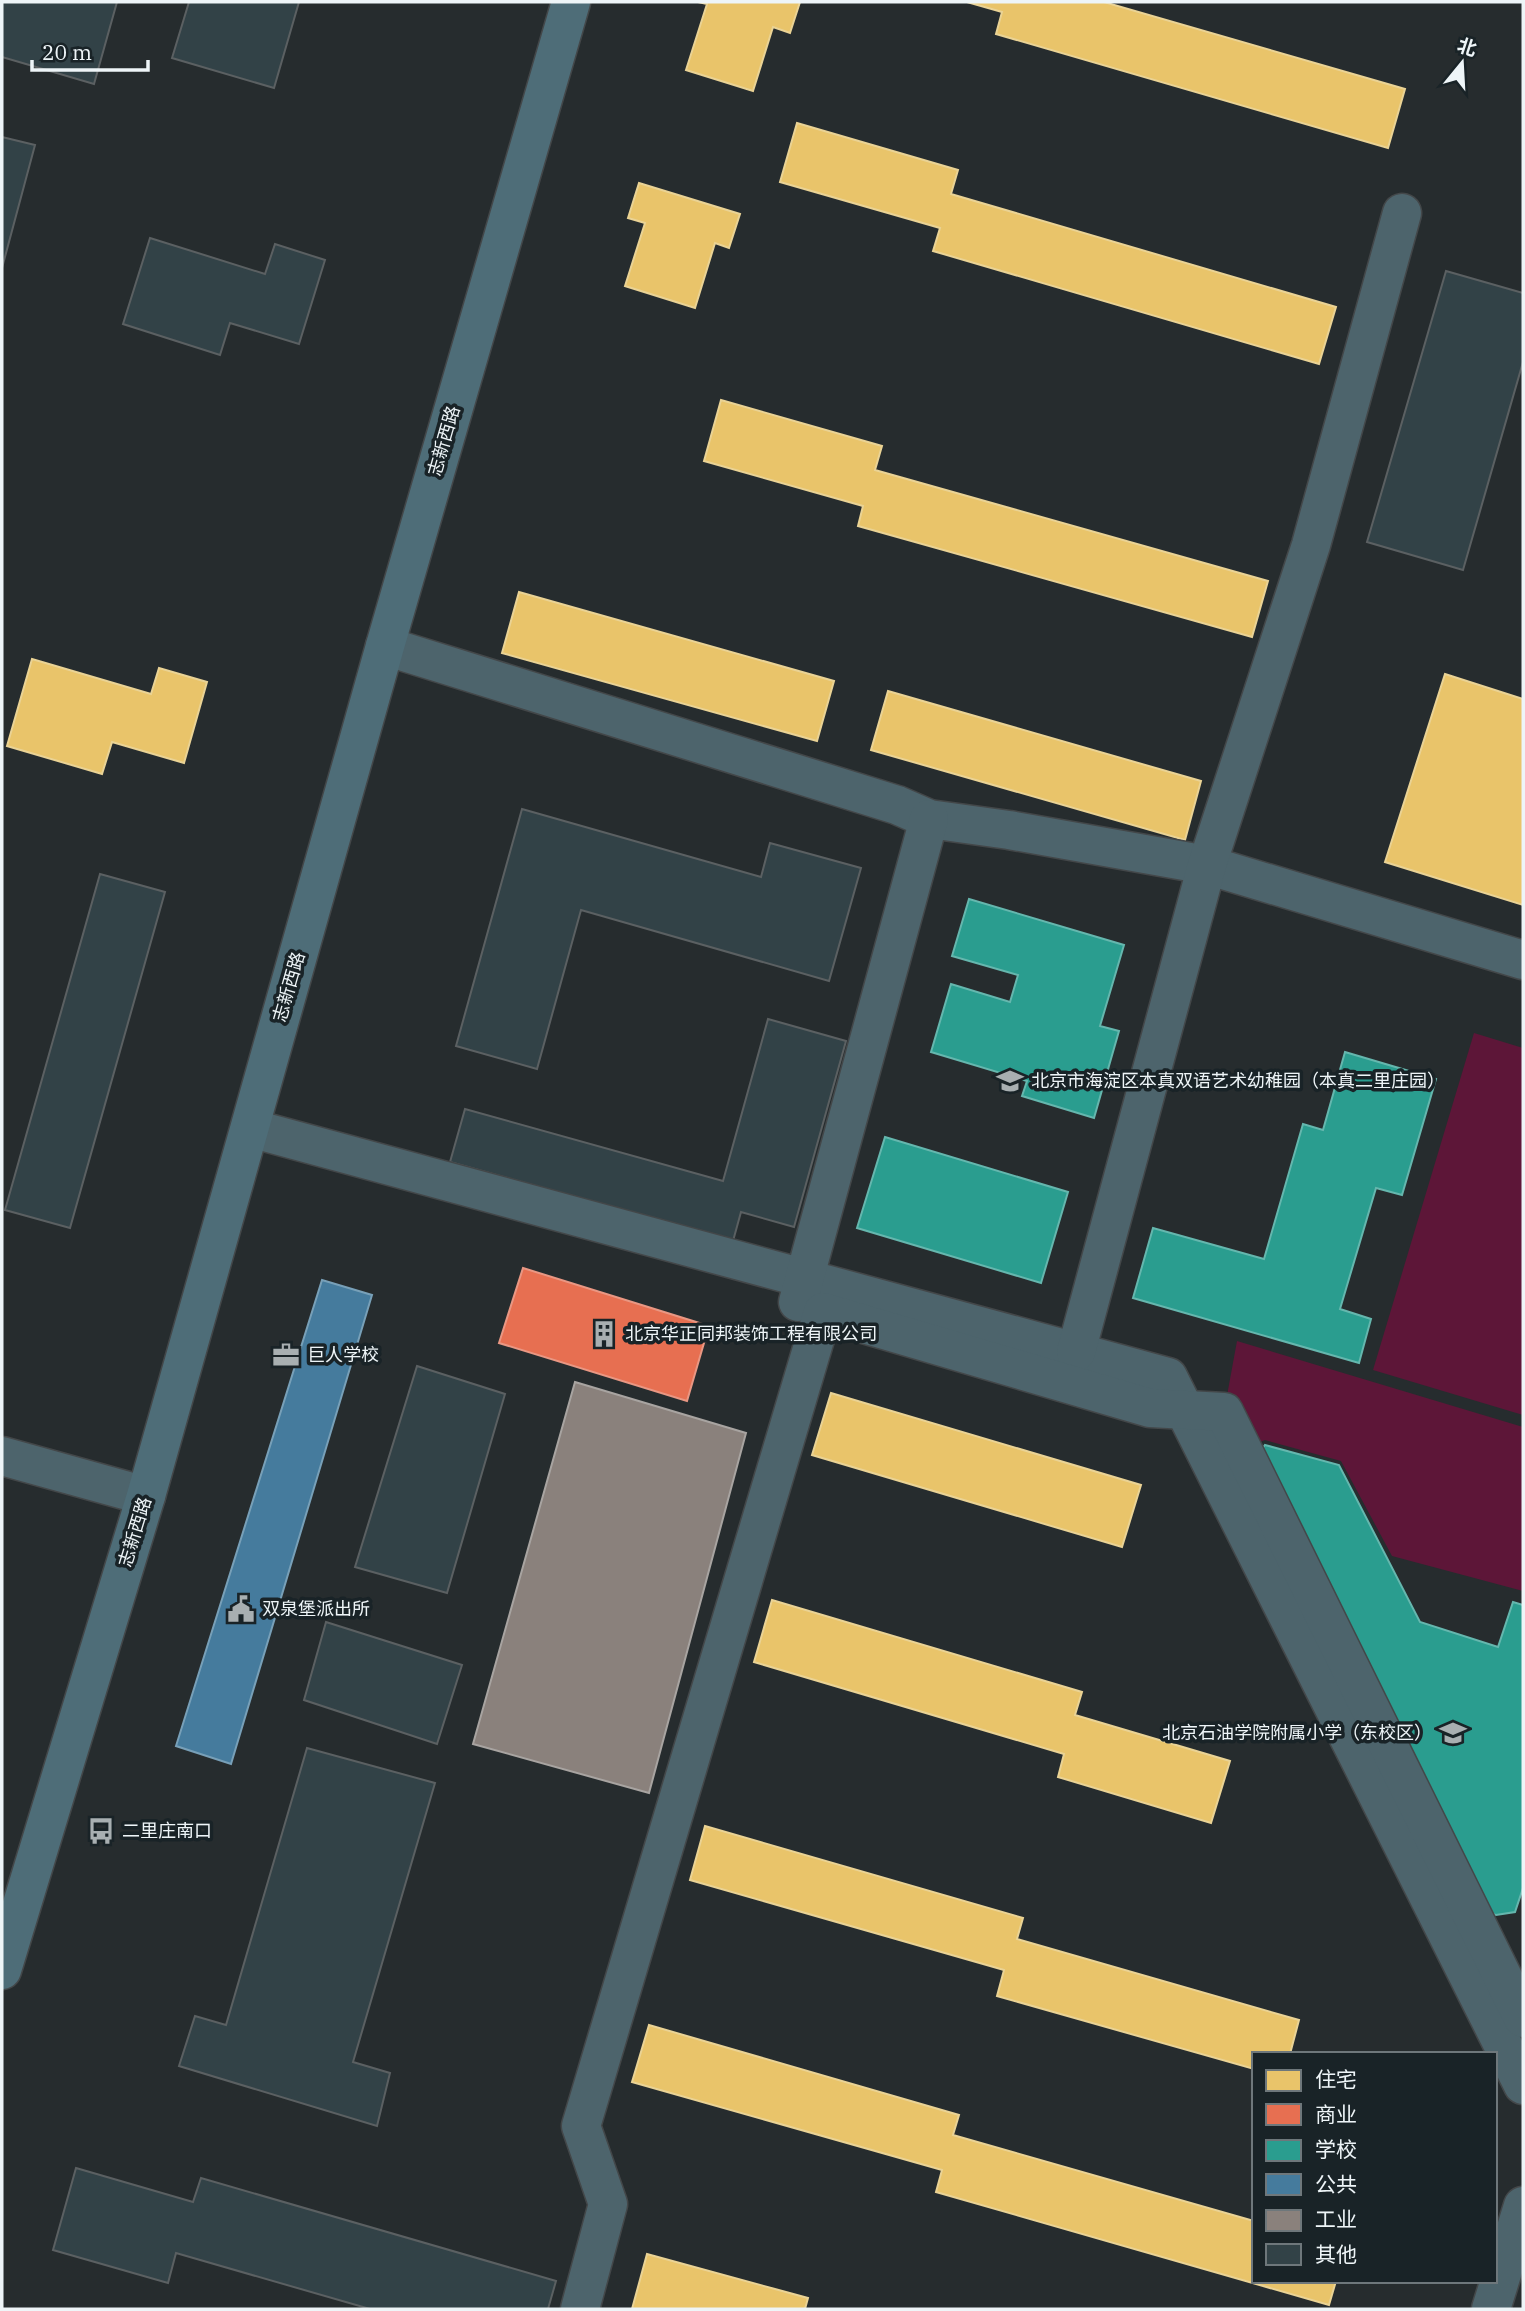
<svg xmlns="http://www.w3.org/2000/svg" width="1525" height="2311" font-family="'IBM Plex Serif','Noto Sans SC',serif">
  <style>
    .green { fill: #5d1638 }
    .homes { fill: #e9c46a; stroke: #ead395; stroke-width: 2 }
    .shops { fill: #e76f51; stroke: #e99783; stroke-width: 2 }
    .schools { fill: #2a9d8f; stroke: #65b7ae; stroke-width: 2 }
    .public { fill: #457b9d; stroke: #78a0b8; stroke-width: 2 }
    .industry { fill: #8a817c; stroke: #a8a4a1; stroke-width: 2 }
    .building { fill: #324247; stroke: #5b6062; stroke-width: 2 }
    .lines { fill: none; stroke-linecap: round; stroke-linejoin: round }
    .street-casing { stroke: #434749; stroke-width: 41 }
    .secondary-casing { stroke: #434749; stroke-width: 41 }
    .street { stroke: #4d646c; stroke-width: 38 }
    .secondary { stroke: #4e6d78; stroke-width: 38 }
    .labels { text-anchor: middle; stroke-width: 7; stroke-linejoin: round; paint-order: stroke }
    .street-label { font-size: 18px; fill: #eef5f8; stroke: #192327 }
    .poi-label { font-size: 18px; fill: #eef5f8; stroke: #192327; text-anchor: start }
  </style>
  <rect width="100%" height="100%" fill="#262c2e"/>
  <g class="green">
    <path d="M1474,1033L1523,1048V1415L1373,1370Z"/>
    <path d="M1237,1341L1523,1427V1591L1392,1556L1341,1461L1265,1440L1242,1449L1224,1412Z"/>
  </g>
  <g class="homes">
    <path d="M698,2H800L790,33L773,27L753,91L686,70L707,4Z"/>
    <path d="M967,2H1104L1405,89L1388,148L996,34L1002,12Z"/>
    <path d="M797,123L958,170L951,194L1336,307L1319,364L933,251L940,228L780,182Z"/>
    <path d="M639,183L740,214L729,248L715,243L695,308L625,286L645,223L628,218Z"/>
    <path d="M721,400L882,446L875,470L1268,581L1252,637L858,526L863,506L704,461Z"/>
    <path d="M519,592L834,681L817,741L502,653Z"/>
    <path d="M32,659L151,694L159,668L207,682L184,763L112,742L102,774L7,746Z"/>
    <path d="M1445,674L1523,699V905L1385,862Z"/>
    <path d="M888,691L1201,781L1185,840L871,750Z"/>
    <path d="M831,1393L1141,1485L1122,1547L812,1455Z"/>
    <path d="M772,1600L1082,1692L1075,1715L1230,1761L1211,1823L1058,1777L1064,1754L754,1662Z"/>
    <path d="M705,1826L1023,1918L1017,1939L1299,2020L1290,2054H1254V2069L997,1996L1004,1970L690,1880Z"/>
    <path d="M649,2025L959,2115L953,2135L1254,2221V2281H1336L1329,2305L936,2192L942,2170L632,2082Z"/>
    <path d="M647,2254L808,2298L805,2309H632Z"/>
  </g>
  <path class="shops" d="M523,1268L709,1326L687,1401L499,1343Z"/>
  <g class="schools">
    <path d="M969,899L1124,945L1100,1026L1119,1031L1094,1118L1022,1096L1027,1081L931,1052L951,984L1010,1002L1018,975L952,956Z"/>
    <path d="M1345,1052L1436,1079L1402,1195L1376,1188L1340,1309L1371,1319L1359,1363L1133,1298L1153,1228L1264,1259L1303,1124L1323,1130Z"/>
    <path d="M885,1137L1068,1192L1041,1283L857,1228Z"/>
    <path d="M1265,1445L1339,1465L1420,1622L1498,1647L1513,1602L1523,1605V1888L1515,1912L1496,1915L1479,1910L1252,1462Z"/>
  </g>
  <path class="public" d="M322,1280L372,1295L231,1764L176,1746Z"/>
  <path class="industry" d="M575,1382L746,1433L649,1793L473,1744Z"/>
  <g class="building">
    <path d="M2,2H117L94,84L2,57Z"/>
    <path d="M189,2H299L274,88L172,58Z"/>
    <path d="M2,137L35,145L2,268Z"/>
    <path d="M150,238L265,274L275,244L325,260L299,344L230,323L220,355L123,324Z"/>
    <path d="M1446,271L1523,293V362L1463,570L1367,542Z"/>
    <path d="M522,809L761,877L770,843L861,868L829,981L581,910L537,1069L456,1046Z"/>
    <path d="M100,874L165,892L70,1228L5,1210Z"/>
    <path d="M768,1019L846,1041L794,1227L741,1212L733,1241L450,1162L465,1109L723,1181Z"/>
    <path d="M417,1366L505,1394L447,1593L355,1567Z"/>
    <path d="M326,1622L462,1665L437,1744L304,1700Z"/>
    <path d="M307,1748L435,1783L353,2062L390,2073L377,2126L179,2066L195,2016L226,2025Z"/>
    <path d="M76,2168L193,2202L201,2178L556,2281L548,2309H370L176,2253L168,2283L53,2250Z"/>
  </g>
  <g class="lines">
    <defs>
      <g id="street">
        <path d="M385,646L897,805L929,819L1009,830L1207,865L1523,960"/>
        <path d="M250,1128L1168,1377L1523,2085"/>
        <path d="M798,1302L929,819"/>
        <path d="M1076,1352L1207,865L1311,545L1402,213"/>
        <path d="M2,1456L146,1496"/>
        <path d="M580,2309L608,2204L581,2126L823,1312L1150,1408L1224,1412L1523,2018"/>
        <path d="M1491,2309L1523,2206"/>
      </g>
      <path id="secondary" d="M2,1970L146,1496L385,646L571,2"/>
    </defs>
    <use href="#street" class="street-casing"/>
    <use href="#secondary" class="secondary-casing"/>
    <use href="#street" class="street"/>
    <use href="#secondary" class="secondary"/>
  </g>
  <defs>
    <symbol id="school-bare" viewBox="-9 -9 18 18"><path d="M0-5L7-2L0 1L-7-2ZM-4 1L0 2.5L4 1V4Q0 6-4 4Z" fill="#a8afb1" stroke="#192327" stroke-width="2.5" paint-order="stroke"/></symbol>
    <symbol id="building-bare" viewBox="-9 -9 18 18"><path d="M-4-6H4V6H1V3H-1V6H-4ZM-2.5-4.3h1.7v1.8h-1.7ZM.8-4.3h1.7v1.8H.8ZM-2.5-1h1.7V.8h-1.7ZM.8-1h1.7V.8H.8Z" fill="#a8afb1" stroke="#192327" stroke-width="2.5" paint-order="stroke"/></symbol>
    <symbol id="office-bare" viewBox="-9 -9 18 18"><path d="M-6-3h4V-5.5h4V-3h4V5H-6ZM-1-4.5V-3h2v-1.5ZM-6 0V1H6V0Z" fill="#a8afb1" stroke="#192327" stroke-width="2.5" paint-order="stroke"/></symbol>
    <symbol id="civic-bare" viewBox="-9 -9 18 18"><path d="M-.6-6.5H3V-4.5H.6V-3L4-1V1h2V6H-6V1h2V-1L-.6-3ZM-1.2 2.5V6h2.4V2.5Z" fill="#a8afb1" stroke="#192327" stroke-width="2.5" paint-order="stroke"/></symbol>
    <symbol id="bus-bare" viewBox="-9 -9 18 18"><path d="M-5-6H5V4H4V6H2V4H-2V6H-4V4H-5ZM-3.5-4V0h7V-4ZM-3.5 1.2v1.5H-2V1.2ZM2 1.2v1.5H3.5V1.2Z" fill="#a8afb1" stroke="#192327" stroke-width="2.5" paint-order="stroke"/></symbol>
  </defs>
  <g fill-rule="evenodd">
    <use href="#school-bare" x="991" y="1062" width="38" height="38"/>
    <use href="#building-bare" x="585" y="1315" width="38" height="38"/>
    <use href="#office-bare" x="267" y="1336" width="38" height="38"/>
    <use href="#civic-bare" x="222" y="1590" width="38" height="38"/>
    <use href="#school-bare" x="1434" y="1714" width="38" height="38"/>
    <use href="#bus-bare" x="82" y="1812" width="38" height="38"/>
  </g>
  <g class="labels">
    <g class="street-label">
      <text transform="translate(444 441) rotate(-74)" y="6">志新西路</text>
      <text transform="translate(289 987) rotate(-74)" y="6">志新西路</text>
      <text transform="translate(135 1532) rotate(-73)" y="6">志新西路</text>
    </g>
    <g class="poi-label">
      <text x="1031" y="1087">北京市海淀区本真双语艺术幼稚园（本真二里庄园）</text>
      <text x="625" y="1340">北京华正同邦装饰工程有限公司</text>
      <text x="307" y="1361">巨人学校</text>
      <text x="262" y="1615">双泉堡派出所</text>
      <text x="1432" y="1739" text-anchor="end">北京石油学院附属小学（东校区）</text>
      <text x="122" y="1837">二里庄南口</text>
    </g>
  </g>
  <rect width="1525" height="2311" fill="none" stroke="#eef5f8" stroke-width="7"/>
  <rect x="1252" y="2052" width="245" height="231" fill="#192327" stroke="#6e777b" stroke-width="2"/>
  <rect x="1266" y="2070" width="35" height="21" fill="#e9c46a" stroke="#6e777b" stroke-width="2"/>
  <text x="1315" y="2087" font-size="21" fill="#eef5f8">住宅</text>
  <rect x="1266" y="2104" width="35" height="21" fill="#e76f51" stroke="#6e777b" stroke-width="2"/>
  <text x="1315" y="2122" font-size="21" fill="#eef5f8">商业</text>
  <rect x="1266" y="2140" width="35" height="21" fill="#2a9d8f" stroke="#6e777b" stroke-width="2"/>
  <text x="1315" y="2157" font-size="21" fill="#eef5f8">学校</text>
  <rect x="1266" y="2174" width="35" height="21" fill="#457b9d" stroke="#6e777b" stroke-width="2"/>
  <text x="1315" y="2192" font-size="21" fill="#eef5f8">公共</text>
  <rect x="1266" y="2210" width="35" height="21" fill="#8a817c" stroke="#6e777b" stroke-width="2"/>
  <text x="1315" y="2227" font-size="21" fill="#eef5f8">工业</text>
  <rect x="1266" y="2244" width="35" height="21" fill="#324247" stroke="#6e777b" stroke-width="2"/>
  <text x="1315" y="2262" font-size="21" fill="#eef5f8">其他</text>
  <g transform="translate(1462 63) rotate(18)" stroke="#192327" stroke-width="5" paint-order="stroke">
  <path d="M0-5L12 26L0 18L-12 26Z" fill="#eef5f8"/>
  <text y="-10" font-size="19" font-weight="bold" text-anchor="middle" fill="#eef5f8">北</text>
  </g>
  <path d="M32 60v10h116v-10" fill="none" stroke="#eef5f8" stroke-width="3.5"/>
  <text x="42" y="60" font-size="21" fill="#eef5f8" stroke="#192327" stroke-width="5" paint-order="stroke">20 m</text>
</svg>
